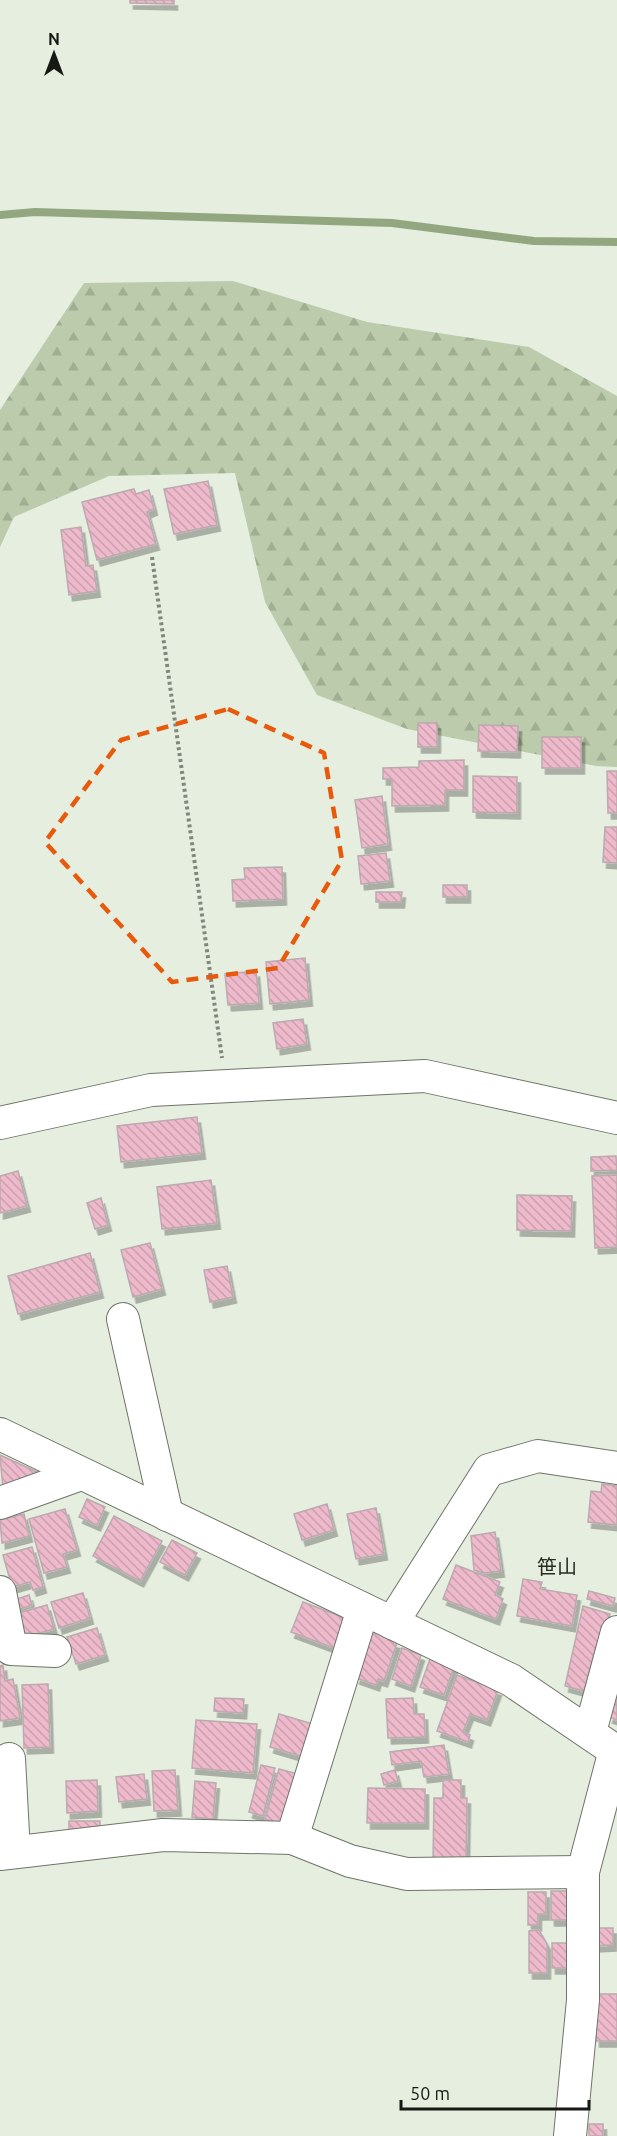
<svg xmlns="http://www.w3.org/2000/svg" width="617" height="2136" font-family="Ubuntu,'Noto Sans JP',sans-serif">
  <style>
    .forest { fill: url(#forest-firs) }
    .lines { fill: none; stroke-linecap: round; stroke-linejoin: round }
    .stream { stroke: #92a77f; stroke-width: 8 }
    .building { fill: url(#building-back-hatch); stroke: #bbaaaf; stroke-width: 1.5; filter: url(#shadow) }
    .minor-casing { stroke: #6e7568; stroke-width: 34 }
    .path { stroke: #81877d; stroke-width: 4; stroke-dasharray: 3 3; stroke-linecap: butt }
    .minor { stroke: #fff; stroke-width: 32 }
    .marked { fill: none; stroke: #e8590c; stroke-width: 4.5; stroke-dasharray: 12 8; stroke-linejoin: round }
    .labels { text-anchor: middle; stroke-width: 4.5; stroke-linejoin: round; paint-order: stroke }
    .neighbourhood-label { font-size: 20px; fill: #262c21; stroke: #e6eee0 }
  </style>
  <defs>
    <pattern id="forest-firs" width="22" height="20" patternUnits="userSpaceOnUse" patternTransform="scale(1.5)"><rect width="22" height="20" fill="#bbcbab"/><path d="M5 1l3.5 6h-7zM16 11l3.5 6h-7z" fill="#a0ae92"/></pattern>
    <pattern id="building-back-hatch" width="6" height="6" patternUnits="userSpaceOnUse" patternTransform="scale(1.5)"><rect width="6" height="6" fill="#eebacb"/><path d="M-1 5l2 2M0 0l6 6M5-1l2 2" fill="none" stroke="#cb9fad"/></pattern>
    <filter id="shadow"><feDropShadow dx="3.5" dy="6" stdDeviation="0" flood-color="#0004"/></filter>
  </defs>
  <rect width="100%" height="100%" fill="#e6eee0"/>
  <path class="forest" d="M233,281L367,322L529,347L617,396V767L596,766L407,729L317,695L265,602L235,473L109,476L14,517L0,547V410L84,283Z"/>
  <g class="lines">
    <path class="stream" d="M0,215L35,212L392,223L534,241L617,242"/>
  </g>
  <g class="building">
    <path d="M130,0H174V4L130,3Z"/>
    <path d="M208,481L217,525L174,534L164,489Z"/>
    <path d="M134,489L136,494L149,490L154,509L147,512L156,544L97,560L82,502Z"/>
    <path d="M81,527L86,566L93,565L97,591L69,595L61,530Z"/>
    <rect x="418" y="723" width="19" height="24"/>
    <path d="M479,725L518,726L517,752L478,751Z"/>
    <rect x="542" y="737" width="39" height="31"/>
    <path d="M464,760V790H445V805L392,806V779H383V768L419,767V761Z"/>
    <path d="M607,771H617V813H608Z"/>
    <path d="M473,776L517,777V813L473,812Z"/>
    <path d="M382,796L388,844L362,848L355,800Z"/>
    <path d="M605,827H617V863L603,862Z"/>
    <path d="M386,853L390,881L361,884L358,856Z"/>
    <path d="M282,867L283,899L233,901L232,880L245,879L244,868Z"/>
    <rect x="443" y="885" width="24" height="12"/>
    <path d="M376,892H402L401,902H376Z"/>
    <path d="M305,958L309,1000L270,1004L266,962Z"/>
    <path d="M256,971L259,1003L228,1005L225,974Z"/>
    <path d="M303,1019L307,1044L277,1049L273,1023Z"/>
    <path d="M197,1117L202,1153L121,1162L117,1126Z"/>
    <path d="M616,1156L617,1170L591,1171V1157Z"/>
    <path d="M18,1171L27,1206L0,1213V1176Z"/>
    <path d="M617,1175V1247L595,1248L592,1176Z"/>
    <path d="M211,1180L217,1223L162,1229L157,1187Z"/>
    <path d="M517,1195L572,1196L571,1231L517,1230Z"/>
    <path d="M101,1198L108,1225L95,1229L87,1203Z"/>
    <path d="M150,1243L162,1289L133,1297L121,1250Z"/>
    <path d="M90,1253L100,1292L18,1314L8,1276Z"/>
    <path d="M227,1266L233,1297L210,1302L204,1270Z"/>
    <path d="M0,1455L46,1476L3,1490Z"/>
    <path d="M602,1484L617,1486V1525L588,1522L591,1491L601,1492Z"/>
    <path d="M87,1499L105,1507L97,1525L79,1517Z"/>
    <path d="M327,1504L334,1530L302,1540L294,1514Z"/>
    <path d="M376,1508L384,1554L356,1559L347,1514Z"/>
    <path d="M65,1509L77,1550L63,1554L67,1567L44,1573L29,1519Z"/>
    <path d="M24,1514L29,1536L2,1543L0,1520Z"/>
    <path d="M114,1516L162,1541L140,1581L93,1556Z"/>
    <path d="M495,1532L501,1571L484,1573L474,1570L471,1536Z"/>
    <path d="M172,1540L197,1553L185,1575L160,1562Z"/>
    <path d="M32,1547L43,1587L33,1590L30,1582L12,1587L3,1555Z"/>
    <path d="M456,1565L500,1582L495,1595L503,1599L496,1619L443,1599Z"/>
    <path d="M523,1579L542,1582L540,1589L577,1595L572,1626L517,1616Z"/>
    <path d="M589,1591L615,1598L613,1606L587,1599Z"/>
    <path d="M83,1593L90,1618L59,1628L51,1602Z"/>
    <path d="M29,1595L32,1605L14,1611L11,1601Z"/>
    <path d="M303,1602L345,1618L334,1648L291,1632Z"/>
    <path d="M47,1605L54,1629L25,1637L19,1613Z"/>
    <path d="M583,1606L610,1614L601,1648L596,1647L584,1691L565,1686Z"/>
    <path d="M372,1627L390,1633L388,1640L397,1643L384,1681L378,1679L376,1685L356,1678Z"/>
    <path d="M97,1628L105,1655L76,1664L67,1637Z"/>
    <path d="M402,1648L421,1655L411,1686L392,1679Z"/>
    <path d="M431,1656L455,1664L444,1695L420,1687Z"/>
    <path d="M3,1665L5,1681L13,1679L20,1718L0,1721V1666Z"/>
    <path d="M457,1675L498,1690L487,1720L470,1714L463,1732L470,1735L468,1742L437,1731Z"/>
    <path d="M48,1684L50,1747L24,1748L22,1685Z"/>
    <path d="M617,1694V1720L609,1717Z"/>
    <path d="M215,1698L244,1699L243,1713L214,1711Z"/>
    <path d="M413,1698L414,1714H424L425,1737L388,1738L386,1699Z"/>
    <path d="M279,1714L313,1724L304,1757L270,1747Z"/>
    <path d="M196,1720L257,1724L253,1773L192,1768Z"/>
    <path d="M444,1745L449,1774L424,1777L421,1761L392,1765L390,1752Z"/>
    <path d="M261,1765L275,1768L263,1816L249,1812Z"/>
    <path d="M279,1769L298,1774L284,1825L265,1819Z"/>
    <path d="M175,1770L178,1810L154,1811L152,1771Z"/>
    <path d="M395,1770L398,1781L384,1785L381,1774Z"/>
    <path d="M144,1774L147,1799L119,1802L116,1777Z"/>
    <path d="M97,1780L98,1811L67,1813L66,1781Z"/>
    <path d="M443,1780H461V1798H467L466,1862L433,1861L434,1798H443Z"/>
    <path d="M195,1781L216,1783L213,1819L192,1817Z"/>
    <path d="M368,1788L425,1789V1823H367Z"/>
    <path d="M69,1821H100V1831L69,1832Z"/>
    <rect x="551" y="1891" width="20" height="29"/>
    <path d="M528,1892H546V1914H538V1925H528Z"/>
    <path d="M594,1928H613V1945L594,1946Z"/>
    <path d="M539,1930L547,1944V1973H529V1931Z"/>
    <rect x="552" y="1943" width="22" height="25"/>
    <rect x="596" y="1994" width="21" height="47"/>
    <rect x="589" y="2124" width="14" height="12"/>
  </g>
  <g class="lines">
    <defs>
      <g id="minor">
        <path d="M0,1123L151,1090L425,1076L617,1118"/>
        <path d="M123,1319L167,1515"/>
        <path d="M0,1434L511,1680L617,1752"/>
        <path d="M0,1503L81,1474"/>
        <path d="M0,1592L11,1649L55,1651"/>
        <path d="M392,1623L489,1470L538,1456L617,1468"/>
        <path d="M590,1732L617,1632"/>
        <path d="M9,1759L14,1852"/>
        <path d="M292,1838L363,1609"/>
        <path d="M0,1854L163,1835L292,1838L350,1861L407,1874L583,1872"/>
        <path d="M570,2136L583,2000V1872L615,1750"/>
      </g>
    </defs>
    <use href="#minor" class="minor-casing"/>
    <path class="path" d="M152,557L222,1058"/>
    <use href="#minor" class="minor"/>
  </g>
  <path class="marked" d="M228,709L324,753L342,860L278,968L172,982L45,842L121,740Z"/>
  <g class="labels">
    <g class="neighbourhood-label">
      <text x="557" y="1574">笹山</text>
    </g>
  </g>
  <g transform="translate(54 54)" stroke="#e6eee0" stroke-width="4.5" paint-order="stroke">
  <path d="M0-4.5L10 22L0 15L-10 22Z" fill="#161914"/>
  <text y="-9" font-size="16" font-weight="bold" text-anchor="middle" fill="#161914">N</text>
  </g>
  <path d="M401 2100v9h188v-9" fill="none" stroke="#161914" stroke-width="3"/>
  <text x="410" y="2100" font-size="18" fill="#161914" stroke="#e6eee0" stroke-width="4.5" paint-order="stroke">50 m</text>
</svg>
